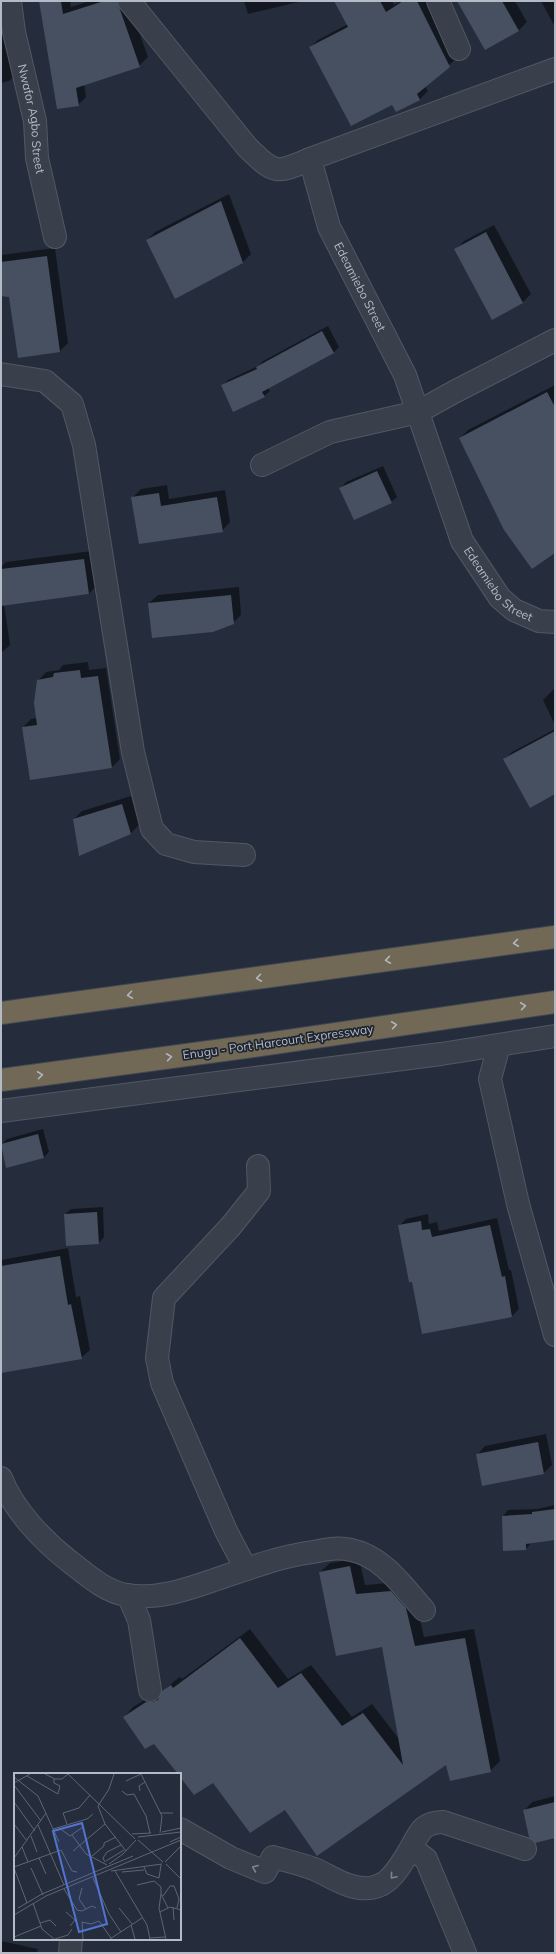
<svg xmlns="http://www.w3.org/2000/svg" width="556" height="1954" font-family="Mulish,sans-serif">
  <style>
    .shadow { fill: #0007 }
    .building { fill: #465060 }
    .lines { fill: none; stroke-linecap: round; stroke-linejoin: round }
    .street-casing { stroke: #515864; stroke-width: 24 }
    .highway-casing { stroke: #414854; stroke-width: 24 }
    .street { stroke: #39404c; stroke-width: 22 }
    .highway { stroke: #726856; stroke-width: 22 }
    .oneway { stroke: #b1b7c1 }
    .oneway2 { stroke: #7d8490 }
    .labels { text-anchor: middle; stroke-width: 3.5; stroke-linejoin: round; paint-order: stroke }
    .street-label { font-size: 12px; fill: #b4bbc7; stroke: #1e2531 }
    .inset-road { fill: none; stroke: #5e6674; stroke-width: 1 }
    .view { fill: #5274d2; fill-opacity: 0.15; stroke: #5274d2; stroke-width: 2 }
    .inset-edge { fill: none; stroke: #b4bbc7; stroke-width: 2 }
  </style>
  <rect width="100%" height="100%" fill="#252d3c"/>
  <g class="shadow">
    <path d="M40,1H70L71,7L89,1H128L148,57L139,66L84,84L86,97L78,105Z"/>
    <path d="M244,1H303L248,14Z"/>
    <path d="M335,1H392L394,5L401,1H428L457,58L425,86L428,91L420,99L397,111L393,103L310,47L318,40L348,24Z"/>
    <path d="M458,1H515L527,22L518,31Z"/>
    <path d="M541,1H555V27Z"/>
    <path d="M9,24L17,74L9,81L1,83V25Z"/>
    <path d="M229,194L251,254L243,262L175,298L147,240L155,232Z"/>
    <path d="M494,225L531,294L522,303L456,249L464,241Z"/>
    <path d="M55,248L68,343L60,351L10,296L1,295V255Z"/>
    <path d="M328,326L339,347L334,352L268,388L270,391L264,396L222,386L228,380L258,366L263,361Z"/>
    <path d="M555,385V552L460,438L468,430Z"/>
    <path d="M383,466L397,497L391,502L341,488L346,482Z"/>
    <path d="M167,485L169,499L225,490L230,522L222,531L132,498L141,489Z"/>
    <path d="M92,551L97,585L89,594L4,604L10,645L1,653V567L6,562Z"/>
    <path d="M239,587L241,615L233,623L149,603L158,595Z"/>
    <path d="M88,662L89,670L106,668L120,759L112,767L23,727L31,719L37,718L38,681L46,672L59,670L63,665Z"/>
    <path d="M555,688V725L543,700Z"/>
    <path d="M555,729V793L505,759L512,752Z"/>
    <path d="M131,796L139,825L131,833L79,855L74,819L82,811Z"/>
    <path d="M43,1129L49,1152L44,1157L1,1145L7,1139Z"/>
    <path d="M103,1207L104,1237L99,1243L65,1214L71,1209Z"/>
    <path d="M428,1214L429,1224L437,1222L439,1231L497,1218L509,1270H511L519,1309L512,1316L413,1281L399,1226L406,1219Z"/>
    <path d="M68,1248L76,1297L80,1296L90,1350L81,1358L1,1366V1260Z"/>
    <path d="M546,1434L552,1465L544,1473L483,1485L477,1455L485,1446Z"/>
    <path d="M555,1505V1539L531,1543L526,1549L504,1550L503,1516L508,1510L537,1509Z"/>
    <path d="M359,1558L365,1585L401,1582L415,1599L424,1637L474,1629L500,1761L490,1771L447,1763L285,1808L213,1781L180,1775L154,1742L124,1717L133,1707L156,1693H162L173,1682L180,1677L182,1679L250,1629L288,1679L311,1665L352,1717L372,1704L399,1739L383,1646L320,1572L330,1563Z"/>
    <path d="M555,1796V1837L524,1811L532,1802Z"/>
    <path d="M1,1941L38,1949L37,1953H1Z"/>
  </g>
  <g class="building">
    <path d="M39,1H61L63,14L104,1H117L140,67L76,88L79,106L57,109Z"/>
    <path d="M334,1H380L386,12L403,1H417L450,67L417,94L420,100L396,112L392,105L351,126L309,47L348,27Z"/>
    <path d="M457,1H502L519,31L485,50Z"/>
    <path d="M221,201L243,263L175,299L146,240Z"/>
    <path d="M486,232L523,303L492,320L454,249Z"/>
    <path d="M47,256L60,352L18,358L9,297L1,296V262Z"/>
    <path d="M322,331L334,353L262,392L265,397L233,412L221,385L257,369L256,367Z"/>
    <path d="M547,392L555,407V553L532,569L504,530L459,438Z"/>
    <path d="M377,471L392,503L354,520L339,488Z"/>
    <path d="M159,493L161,506L217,497L223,532L139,544L131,497Z"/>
    <path d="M84,559L89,594L1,606V569Z"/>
    <path d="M231,595L234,624L213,632L152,638L148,603Z"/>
    <path d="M80,670L81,678L98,676L112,768L30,780L22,727L37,725L34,703L37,680L53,677L54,673Z"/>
    <path d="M555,731V794L530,808L503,759Z"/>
    <path d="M122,804L131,834L79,856L73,819Z"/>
    <path d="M38,1134L44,1158L6,1168L1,1144Z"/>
    <path d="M97,1212L99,1244L66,1246L64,1214Z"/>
    <path d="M421,1221L422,1230L430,1229L432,1237L490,1225L502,1277L505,1276L512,1317L422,1334L412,1282H409L398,1225Z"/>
    <path d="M60,1256L68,1305L71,1304L82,1359L1,1373V1266Z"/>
    <path d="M538,1442L544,1474L482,1486L476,1454Z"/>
    <path d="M555,1509V1540L526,1544V1550L503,1551L502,1516L532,1514V1512Z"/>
    <path d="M350,1566L356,1594L391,1591L406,1608L415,1646L465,1638L491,1772L450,1781L446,1765L317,1856L285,1810L250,1833L213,1783L194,1795L180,1777V1774H178L154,1744L145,1749L123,1717L146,1702H152L158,1700L162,1691L171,1685L173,1688L240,1638L278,1688L301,1673L342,1726L363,1713L403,1765L382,1647L336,1656L319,1572Z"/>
    <path d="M555,1802V1838L535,1843L529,1837L523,1810Z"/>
  </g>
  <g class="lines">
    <defs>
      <g id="street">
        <path id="s1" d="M10,1L14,32L35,121L37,158L55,237"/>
        <path d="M129,1L247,147C274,173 275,175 310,159L555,69"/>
        <path d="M438,1L459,49"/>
        <path id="s2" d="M310,159L329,227L405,375L462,541L500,598L514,610L539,621L555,622"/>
        <path d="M1,374L45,381L72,404L84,445L133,752L152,829L166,844L194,852L244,855"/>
        <path d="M262,465L330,432L418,412L454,392L555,340"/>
        <path d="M499,1045L490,1079L518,1204L555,1335"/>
        <path d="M1,1111L441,1054L555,1036"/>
        <path d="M1,1478C13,1509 42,1540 69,1561C86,1574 104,1591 126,1595C157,1600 185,1590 214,1580C244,1570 275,1558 306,1553C322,1551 335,1546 351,1550C383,1556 404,1588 424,1610"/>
        <path d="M246,1569L226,1531L162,1383L157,1358L164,1298L231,1226L259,1191L258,1166"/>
        <path d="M128,1595L139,1620L150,1690"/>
        <path d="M180,1829L231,1858L265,1872L273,1857C287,1861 301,1864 314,1869C326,1874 336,1881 348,1885C383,1897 395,1875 411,1848L426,1859L465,1953"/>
        <path d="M411,1848C420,1831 422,1823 443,1822L525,1849"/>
        <path d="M70,1953L71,1939"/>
      </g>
      <g id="highway">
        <path d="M1,1013L555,937"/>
        <path d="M1,1080L253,1046L555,1002"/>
      </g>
    </defs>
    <use href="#street" class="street-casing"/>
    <use href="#highway" class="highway-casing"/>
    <use href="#street" class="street"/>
    <use href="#highway" class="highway"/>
  </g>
  <defs><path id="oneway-chevron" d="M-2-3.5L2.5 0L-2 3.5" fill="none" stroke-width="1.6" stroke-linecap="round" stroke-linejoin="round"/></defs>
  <g class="oneway">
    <use href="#oneway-chevron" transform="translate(516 943) rotate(172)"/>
    <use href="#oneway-chevron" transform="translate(388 960) rotate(172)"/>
    <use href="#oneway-chevron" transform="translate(259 978) rotate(172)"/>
    <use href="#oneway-chevron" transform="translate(130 995) rotate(172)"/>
    <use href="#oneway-chevron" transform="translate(523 1006) rotate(-8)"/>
    <use href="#oneway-chevron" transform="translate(394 1025) rotate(-8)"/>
    <use href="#oneway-chevron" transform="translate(169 1057) rotate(-8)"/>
    <use href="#oneway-chevron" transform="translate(40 1075) rotate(-8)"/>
  </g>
  <g class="oneway2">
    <use href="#oneway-chevron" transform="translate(255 1868) rotate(-158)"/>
    <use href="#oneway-chevron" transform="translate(393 1876) rotate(130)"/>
  </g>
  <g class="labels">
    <g class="street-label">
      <text dy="4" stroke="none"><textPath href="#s1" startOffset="120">Nwafor Agbo Street</textPath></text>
      <text dy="4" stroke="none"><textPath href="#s2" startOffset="138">Edeamiebo Street</textPath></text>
      <text dy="4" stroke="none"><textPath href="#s2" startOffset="470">Edeamiebo Street</textPath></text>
      <text transform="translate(278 1042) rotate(-8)" y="4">Enugu - Port Harcourt Expressway</text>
    </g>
  </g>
  <g transform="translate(14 1773)">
    <rect width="167" height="167" fill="#252d3c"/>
    <path class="inset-road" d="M31,1L41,6H48L54,1M54,1L121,66M100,1L95,16L84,33L91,51L112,78M127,1L148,43L146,60M13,3L44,21L46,13L40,10V6M0,4L24,23L45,69M112,8L127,1M0,10L16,1M0,12L27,48M108,18L113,22L120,21L132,43L136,60M126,18L125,13L131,9M0,29L21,58M146,40H159M0,51L13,68M53,51L49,40L65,35L76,22M24,52L50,112M44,54L56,63L69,54M39,56L73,46L79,41M148,59L167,55M118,61L137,60M58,62L72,81L93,92M17,63L23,79M124,64L167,59M124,67L149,89M156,69L167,64M8,74L14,89M59,78L91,51M78,83L90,73V70L102,64M0,85L32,40M25,85L32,101M92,88L110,77M91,89L89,85L93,79L107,72M151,89L167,73M95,91L109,81L122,67M152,91L167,106M0,94L47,77L58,98L63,99M130,94L133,101L145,105L147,92M0,95L13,130M17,95L29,122M97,98L148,91M101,98L133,152L136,166M108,99L130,97M79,105L95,141L107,159M140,108L147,114V121L154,135M123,112L140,108M68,115L65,126L72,136M50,116L63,137L68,138L78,133L82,135M147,121L145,135L152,166M149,123L156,113H160L165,126L163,135M19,130L28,156L40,166M159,134L160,147M4,135L28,121L119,83M105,135L118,151M52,139L61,147L56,153M146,139L156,134L167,137M0,142L32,123L167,67M26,150L36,147L42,153M117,152L121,166M0,164L27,153M136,165L151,164M41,166L54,162L58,156M69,166L68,149L77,151L85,148L97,165M96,166L128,145"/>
    <path class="view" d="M68,50L93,151L65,159L39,58Z"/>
    <rect width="167" height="167" class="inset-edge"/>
  </g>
  <rect width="556" height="1954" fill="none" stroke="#b4bbc7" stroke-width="4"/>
</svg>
